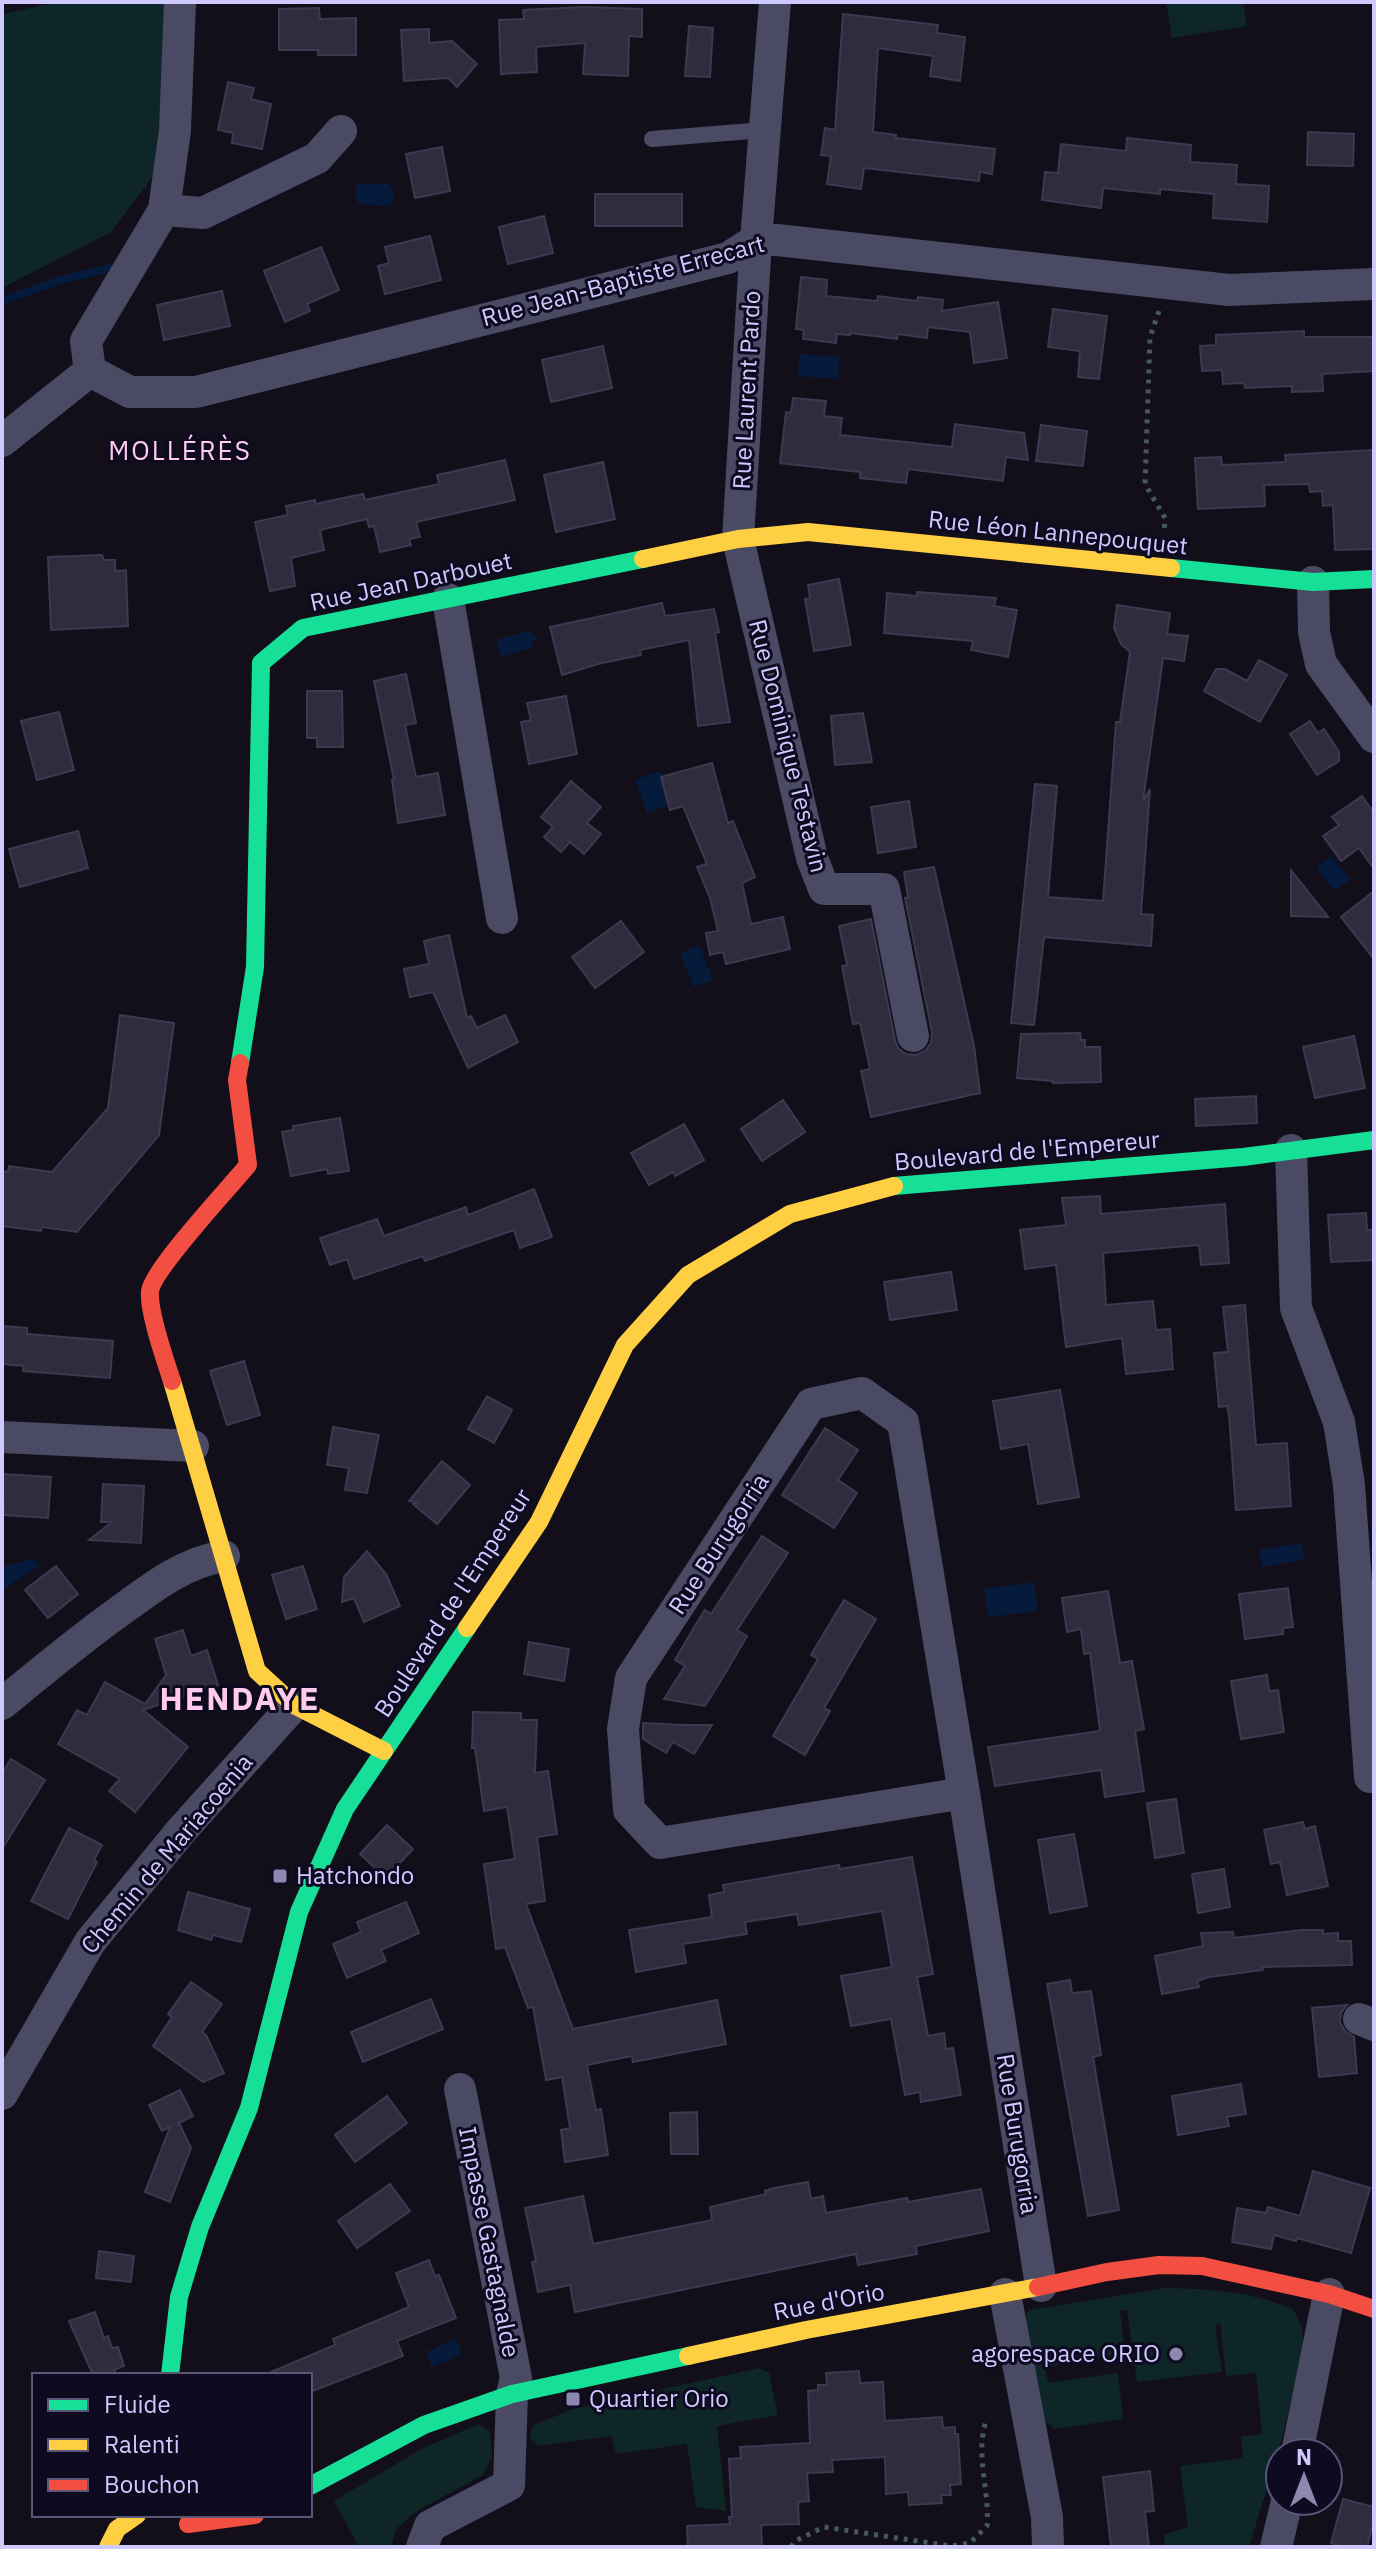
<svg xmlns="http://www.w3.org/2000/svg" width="1376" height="2549" font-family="'IBM Plex Sans',sans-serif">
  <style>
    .green { fill: #0e2627 }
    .water { fill: #061a3c }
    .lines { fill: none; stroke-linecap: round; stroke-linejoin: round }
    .stream { stroke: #061a3c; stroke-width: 8 }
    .building { fill: #2f2c3e; stroke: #3c3950; stroke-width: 2 }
    .path { stroke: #455665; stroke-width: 5; stroke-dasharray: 4 6; stroke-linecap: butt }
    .lane { stroke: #4a4a64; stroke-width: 16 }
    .street { stroke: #4a4a64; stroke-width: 32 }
    .fast { stroke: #16e098; stroke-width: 18 }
    .slow { stroke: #ffcf43; stroke-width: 18 }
    .jam { stroke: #f24e42; stroke-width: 18 }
    .poi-dot { fill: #8c88af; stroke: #0e0a20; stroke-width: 3 }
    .labels { text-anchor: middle; stroke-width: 6; stroke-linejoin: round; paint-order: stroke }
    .street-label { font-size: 24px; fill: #cec9ff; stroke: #0e0a20 }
    .poi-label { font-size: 24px; fill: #cec9ff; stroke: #0e0a20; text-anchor: start }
    .neighbourhood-label { font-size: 26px; letter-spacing: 2px; fill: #ffcbed; stroke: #0e0a20 }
    .district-label { font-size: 32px; font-weight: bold; letter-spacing: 2px; fill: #ffcbed; stroke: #0e0a20 }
  </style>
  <rect width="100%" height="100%" fill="#120f1b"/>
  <g class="green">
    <path d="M58,2H164L161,101L154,175L111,232L2,288V14Z"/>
    <path d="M1166,2H1243L1247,26L1172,38Z"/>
    <path d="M1165,2288C1213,2289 1247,2291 1293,2309L1301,2325L1304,2343L1282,2439L1249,2547H1165L1164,2535L1188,2527L1180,2466L1243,2458L1241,2437L1262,2434L1256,2373L1226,2376L1220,2323L1215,2325L1222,2372L1137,2382L1127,2310H1120L1125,2354L1045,2367L1048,2383L1118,2373L1123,2419L1055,2429L1045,2422L1025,2316L1030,2310Z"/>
    <path d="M759,2368L769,2373L778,2415L717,2426L726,2511L696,2507L687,2444L616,2454L611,2436L538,2446L531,2440L530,2433L534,2425L573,2409Z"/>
    <path d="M479,2424L490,2432L492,2456L483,2475L415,2512L396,2529L391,2547H359L334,2501L425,2447Z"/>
  </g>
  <g class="water">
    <path d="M361,183L389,184L394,192L392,203L389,206L359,204L355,196L357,185Z"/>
    <path d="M800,354L839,357L838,379L798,376Z"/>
    <path d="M529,631L537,638L532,644L533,647L501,657L496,640Z"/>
    <path d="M660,771L672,804L647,813L635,780Z"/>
    <path d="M1331,856L1350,879L1335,891L1316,868Z"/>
    <path d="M699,945L713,980L694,987L680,953Z"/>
    <path d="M1302,1543L1304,1560L1262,1567L1259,1550Z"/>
    <path d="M33,1559L40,1566L3,1589L2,1567Z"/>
    <path d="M1034,1582L1038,1611L988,1617L984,1589Z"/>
    <path d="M456,2339L462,2354L432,2367L426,2352Z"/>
  </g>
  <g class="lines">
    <path class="stream" d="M2,301L57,281L111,268"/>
  </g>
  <g class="building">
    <path d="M583,7L642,9V37L629,36L628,76L583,74L585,43L536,47L537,72L501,74L499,20L524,19L523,10Z"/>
    <path d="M319,8L320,19L356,18V55H318V50H279V9Z"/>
    <path d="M843,14L938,25L937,33L965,37L960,81L930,76L933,56L878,48L873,132L896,135V138L995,149L992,174L980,172L979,181L864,168L861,189L827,184L831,156L821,155L825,128L835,130Z"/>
    <path d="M689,26L713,28L710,77L685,76Z"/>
    <path d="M429,29V43L452,41L477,64L457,87L448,78L404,81L401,30Z"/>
    <path d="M228,82L254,88L251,99L271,104L262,149L232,143L233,133L218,130Z"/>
    <path d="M1308,132L1354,134L1353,166L1307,165Z"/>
    <path d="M1127,138L1191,145L1190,162L1237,165L1236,184L1269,186L1267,222L1213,218L1214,194L1160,189V194L1103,188L1101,208L1042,200L1045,172L1058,173L1061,144L1126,151Z"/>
    <path d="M442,147L450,191L415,198L406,154Z"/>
    <rect x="595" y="194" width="87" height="32"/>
    <path d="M544,216L553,253L508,264L499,227Z"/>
    <path d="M430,236L441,280L385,294L378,266L389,263L385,247Z"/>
    <path d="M321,247L339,290L307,304L310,311L285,322L264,271Z"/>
    <path d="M801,277L827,280L826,296L877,301L878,296L917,301L918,297L943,300L942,311L998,302L1007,358L974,363L970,332L928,327L927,338L898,334L897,339L850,333V335L837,334L836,343L803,339L804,330L796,329Z"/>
    <path d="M222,291L230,326L164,340L157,305Z"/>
    <path d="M1053,309L1107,316L1099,379L1078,377L1080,351L1048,347Z"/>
    <path d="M1304,331V337H1374V371L1322,374L1323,391L1292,392V386L1245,388L1244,383L1223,384L1222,370L1202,371L1200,346L1216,345V335Z"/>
    <path d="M603,346L612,388L551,402L542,360Z"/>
    <path d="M793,398L826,401L824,416L842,418L840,435L952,447L955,424L1024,433L1028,460L1006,457L1003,481L908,469L906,483L860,478V472L780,463L786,412L791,413Z"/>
    <path d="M1041,425L1087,431L1083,466L1036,461Z"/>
    <path d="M1374,450V549L1335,550L1333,505L1323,506L1322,491L1310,492L1309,484L1264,485L1265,506L1198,509L1195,458L1221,457L1222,465L1286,462L1285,455Z"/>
    <path d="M505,460L515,500L416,522L420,537L409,539L411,545L380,552L374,526L369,527L367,519L320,530L324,550L291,558L295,586L270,591L255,522L288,515L286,506L315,500V504L363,494L365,500L439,484L437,475Z"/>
    <path d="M603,462L615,519L556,532L544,475Z"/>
    <path d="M102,555L104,560H115V571L126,570L128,626L51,630L48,557Z"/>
    <path d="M839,579L851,645L814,651L805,599L810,598L808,585Z"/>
    <path d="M917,592L996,598L994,606L1017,610L1008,657L971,650L973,641L884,633L887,593L917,596Z"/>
    <path d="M662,603L665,616L714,609L719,632L715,633L730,722L698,726L689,640L640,650L641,655L598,664L562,675L550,627Z"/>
    <path d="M1117,605L1170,613L1167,634L1188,636L1184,661L1163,658L1143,801L1150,789L1141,914L1153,915L1151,946L1044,937L1034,1025L1011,1023L1035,784L1057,786L1048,897L1103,901L1116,722H1120L1130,652L1121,644L1114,628Z"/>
    <path d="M1259,660L1287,675L1260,722L1204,691L1216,669H1225L1247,681Z"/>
    <path d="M406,674L416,723L405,725L416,777L438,773L445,815L398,823L392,780H394L374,681Z"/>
    <path d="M307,691H342L343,747H317V738H307Z"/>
    <path d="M566,696L577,754L529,764L521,722L531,720L527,703Z"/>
    <path d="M59,712L74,770L37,780L21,721Z"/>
    <path d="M863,713L872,762L835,765L831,716Z"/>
    <path d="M1310,721L1318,733L1324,729L1339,752V761L1317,775L1290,734Z"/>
    <path d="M712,763L728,823L733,821L755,877L742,883L751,924L783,917L790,949L726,964L723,952L710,955L706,933L718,931L710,898L697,867L707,864L683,806L670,810L661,777Z"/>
    <path d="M571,781L601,807L587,823L601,834L584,854L570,842L561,852L544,837L553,827L541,817Z"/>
    <path d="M1362,796L1374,813V869L1359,848L1341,861L1323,836L1339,825L1332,817Z"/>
    <path d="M909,801L916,847L878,853L871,807Z"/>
    <path d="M78,831L88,868L20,887L9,849Z"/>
    <path d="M934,867L974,1046L980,1093L871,1117L861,1071L870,1069L860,1023L853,1024L842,966L847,965L839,926L871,919L895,1040L898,1048L906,1054L916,1055L925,1051L931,1043L932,1032L905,898L908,897L904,872Z"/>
    <path d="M1291,870L1328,917L1291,916Z"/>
    <path d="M1374,891V959L1341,917Z"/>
    <path d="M621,921L644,952L595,988L572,957Z"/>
    <path d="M449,935L467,1018L471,1016L477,1028L505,1015L518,1042L468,1068L433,992L410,997L404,969L429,964L424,941Z"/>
    <path d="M120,1015L174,1023L159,1135L77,1232L42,1227L41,1231L2,1226V1171L8,1172L9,1166L52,1172L108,1108Z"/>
    <path d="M1080,1033L1081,1040H1085V1047H1100L1101,1082L1053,1083V1081L1017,1078L1021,1034Z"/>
    <path d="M1354,1036L1365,1088L1315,1098L1303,1047Z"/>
    <path d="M1256,1096L1257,1123L1196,1126L1195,1099Z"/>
    <path d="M783,1100L805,1132L762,1161L741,1129Z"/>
    <path d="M340,1118L349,1171L328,1174L327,1169L291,1176L282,1132L293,1130V1126Z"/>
    <path d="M684,1124L704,1160L675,1176L673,1172L649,1185L631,1153Z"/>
    <path d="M534,1189L552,1237L520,1248L514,1230L425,1261L423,1256L354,1279L347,1259L330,1265L320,1238L377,1219L384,1236L466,1207L468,1215Z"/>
    <path d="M1100,1196L1101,1214L1225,1204L1229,1263L1201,1265L1199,1245L1103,1253L1106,1305L1153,1301L1156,1330L1170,1329L1173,1369L1126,1374L1122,1338L1066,1347L1056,1265L1025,1269L1020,1230L1066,1225L1062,1198Z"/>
    <path d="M1366,1213L1367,1230H1374V1260L1331,1262L1328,1215Z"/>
    <path d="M951,1272L957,1310L890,1320L884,1282Z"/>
    <path d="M1245,1305L1256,1445L1287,1443L1291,1506L1236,1510L1229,1415L1227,1406L1219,1407L1214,1353L1228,1352L1223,1307Z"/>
    <path d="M2,1326L27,1328V1334L113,1341L110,1378L23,1371L24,1366L2,1364Z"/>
    <path d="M244,1361L260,1415L227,1425L210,1371Z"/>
    <path d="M1060,1390L1079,1497L1038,1504L1028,1444L1001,1449L993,1401Z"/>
    <path d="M487,1396L512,1410L494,1443L468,1429Z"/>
    <path d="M333,1427L379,1435L367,1493L345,1490L349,1468L327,1465Z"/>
    <path d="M825,1428L858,1450L838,1480L857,1493L834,1528L782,1495Z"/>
    <path d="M442,1461L470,1485L437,1524L413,1504L417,1502L409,1501Z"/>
    <path d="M2,1474L51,1477L48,1518L4,1515Z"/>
    <path d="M103,1484L144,1486L141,1543L89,1540L112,1522H101Z"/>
    <path d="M762,1536L788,1553L737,1630L747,1636L723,1677L705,1706L664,1699L685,1666L675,1660L696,1624L705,1610L711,1614Z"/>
    <path d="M367,1551L386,1574L400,1606L364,1622L354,1598L342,1602L344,1577Z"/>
    <path d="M56,1566L78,1594L48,1618L25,1590Z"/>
    <path d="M303,1566L317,1609L286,1619L272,1575Z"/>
    <path d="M1288,1588L1293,1627L1283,1628V1634L1245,1639L1239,1594Z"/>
    <path d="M1108,1591L1120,1663L1132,1661L1144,1729L1135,1731L1144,1791L1105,1797L1101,1770L995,1786L988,1747L1100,1731L1090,1653L1084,1654L1081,1629L1067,1632L1062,1598Z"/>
    <path d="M844,1600L876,1619L824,1708L830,1711L805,1755L773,1736L818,1659L811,1655Z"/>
    <path d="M183,1630L191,1656L207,1650L218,1685L143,1710L188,1747L135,1812L109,1791L120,1779L58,1744L77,1710L87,1715L105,1682L145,1704L166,1675L155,1639Z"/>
    <path d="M529,1642L569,1649L564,1681L524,1674Z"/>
    <path d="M1267,1675L1269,1691L1278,1690L1284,1732L1241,1739L1231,1681Z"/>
    <path d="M473,1712L521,1713V1720H537L535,1773L548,1771L557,1834L537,1837L545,1901L526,1904L573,2029L717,2000L726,2044L633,2062L632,2056L587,2065L596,2110L601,2109L608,2155L565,2162L561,2130L570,2128L562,2077L546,2080L533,2007L528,2008L505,1947L496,1949L484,1864L515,1859L507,1807L484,1811L475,1748H472Z"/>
    <path d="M643,1723L684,1725H712L694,1754L673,1742L666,1753L643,1739Z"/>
    <path d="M11,1759L45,1780L2,1849V1773Z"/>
    <path d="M1176,1799L1184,1853L1155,1858L1147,1803Z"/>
    <path d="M1303,1822L1305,1829L1315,1826L1328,1886L1287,1895L1280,1862L1271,1864L1264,1830Z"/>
    <path d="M387,1825L413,1849L386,1878L360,1854Z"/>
    <path d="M69,1828L102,1845L94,1860L97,1862L68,1919L31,1901Z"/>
    <path d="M1074,1834L1087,1906L1050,1913L1038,1840Z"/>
    <path d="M912,1857L933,1974L917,1977L928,2036L944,2033L946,2049L953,2048L961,2095L921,2102L920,2092L905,2095L891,2019L851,2026L841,1976L892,1967L882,1911L799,1925L797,1914L745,1922L747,1934L683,1944L686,1963L636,1972L629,1930L712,1917L709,1895L724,1892L723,1885L839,1865L840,1869Z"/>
    <path d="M1224,1869L1230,1907L1198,1913L1192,1874Z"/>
    <path d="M188,1892L250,1909L241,1942L213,1935L211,1940L178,1930Z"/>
    <path d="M406,1902L419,1933L381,1950L386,1961L347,1978L333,1944L361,1932L357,1922Z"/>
    <path d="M1302,1930H1323V1934L1338,1933V1941H1351L1352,1965L1262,1967L1263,1970L1209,1977L1197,1981L1199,1987L1162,1994L1155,1956L1203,1946L1201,1933L1233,1932L1234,1938Z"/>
    <path d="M1070,1980L1072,1993L1091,1991L1101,2055L1093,2057L1119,2210L1088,2216L1047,1984Z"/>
    <path d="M191,1982L222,2004L202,2032L206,2035L224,2073L203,2082L153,2046L172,2017L168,2014Z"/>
    <path d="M431,1999L443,2029L363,2062L351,2032Z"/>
    <path d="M1347,2005L1341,2013L1340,2022L1345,2031L1354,2037L1357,2073L1319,2077L1312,2008Z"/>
    <path d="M1241,2084L1246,2114L1227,2117L1229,2126L1178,2135L1172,2096Z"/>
    <path d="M180,2090L193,2116L179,2123L191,2148L170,2202L145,2192L170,2127L162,2131L149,2105Z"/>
    <path d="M387,2096L407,2123L355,2162L335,2135Z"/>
    <path d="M697,2112L698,2154H671L670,2113Z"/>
    <path d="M1313,2171L1370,2188L1351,2253L1297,2238L1296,2241L1274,2235L1271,2249L1232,2242L1237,2208L1266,2213L1268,2207L1300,2216Z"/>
    <path d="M808,2182L811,2199L823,2196L826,2213L907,2198L908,2202L981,2189L989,2231L916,2246L917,2254L858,2265L856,2254L575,2312L570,2285L538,2292L532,2262L536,2261L525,2208L583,2196L593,2244L712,2220L710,2207L766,2194L765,2191L774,2188Z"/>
    <path d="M390,2184L410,2211L357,2248L338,2221Z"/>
    <path d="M99,2251L134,2256L131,2282L96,2278Z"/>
    <path d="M429,2260L435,2276L439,2275L456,2318L397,2341L403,2356L310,2392V2375H264L335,2345L333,2339L409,2307L396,2273Z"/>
    <path d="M95,2312L104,2338L108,2336L112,2348L118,2347L124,2366L114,2370L116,2375H93L69,2321Z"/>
    <path d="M859,2371L860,2383L883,2382L885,2421L942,2417L943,2428L955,2427V2434H958L961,2484L950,2485L951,2495H941L942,2503L909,2505L908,2492L886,2494L885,2457L832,2460L833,2472L807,2473L809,2501L798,2502L799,2524L761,2525L762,2547H688L687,2526L730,2524L729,2517H732L729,2459L741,2458L740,2447L810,2443L808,2391L818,2390V2385H827L826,2373Z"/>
    <path d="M1150,2471L1154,2511L1145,2512L1149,2547H1111L1103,2477Z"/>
    <path d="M1343,2499L1374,2507V2519L1367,2547H1345L1331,2543Z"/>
  </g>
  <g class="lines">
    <g class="path">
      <path d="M1159,311L1150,337L1145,484L1165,518L1164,534"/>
      <path d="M791,2547L795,2541L824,2527L951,2546L970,2543L987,2526C990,2490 974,2454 987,2418"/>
    </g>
    <path class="lane" d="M652,139L765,130"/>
    <g class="street">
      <path d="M775,2L756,240L738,539L812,858L824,889H884L913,1036"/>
      <path d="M164,210L203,213L317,158L341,131"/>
      <path d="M90,371L86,341L164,210L175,130L180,2"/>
      <path d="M2,441L90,371L130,392H196L728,258L756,240H777L1229,290L1374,284"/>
      <path d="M1313,582L1314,632L1321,664L1374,737"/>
      <path d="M448,599L502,918"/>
      <path d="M1291,1150L1296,1308L1339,1422L1349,1485L1370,1777"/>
      <path d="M2,1437L193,1446"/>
      <path d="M2,1704C41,1672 79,1640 120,1611C153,1587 183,1563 224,1556"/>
      <path d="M964,1793L660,1843L629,1810L623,1729L631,1678L811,1404L862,1393L903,1422L964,1793L1041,2286"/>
      <path d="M1359,2019L1374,2025"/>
      <path d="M2,2094L90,1942L181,1831L294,1705"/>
      <path d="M1005,2294L1047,2517L1048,2547"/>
      <path d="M1297,2453L1329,2294"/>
      <path d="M422,2547L430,2526L509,2485L512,2394L516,2378L460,2089"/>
      <path d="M1276,2547L1287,2501"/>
    </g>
    <g class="fast">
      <path d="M1171,568L1313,582L1374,579"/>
      <path d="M240,1063L255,967L261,663L303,628L643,559"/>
      <path d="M894,1186L1243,1157L1374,1140"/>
      <path d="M170,2375L179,2297L200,2227L249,2108L299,1912L345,1809L467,1628"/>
      <path d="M310,2486L424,2425L512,2394L688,2356"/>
    </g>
    <g class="slow">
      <path d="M643,559L738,539L808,532L1171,568"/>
      <path d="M172,1381L257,1671L294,1705L384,1751"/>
      <path d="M467,1628L539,1522L625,1345L688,1275L790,1214L894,1186"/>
      <path d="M688,2356L806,2330L1038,2287"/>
      <path d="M108,2547L117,2529L137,2515"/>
    </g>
    <g class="jam">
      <path d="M172,1381C165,1360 148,1311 150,1291C153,1269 230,1187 248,1165L237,1080L240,1063"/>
      <path d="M1038,2287L1107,2272L1159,2265L1202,2266L1329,2294L1374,2309"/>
      <path d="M188,2524L255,2515"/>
    </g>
  </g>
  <g class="poi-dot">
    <rect x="272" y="1868" width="16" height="16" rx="4"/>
    <circle cx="1176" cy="2354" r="8"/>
    <rect x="565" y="2391" width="16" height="16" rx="4"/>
  </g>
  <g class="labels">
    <g class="street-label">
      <text transform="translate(623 281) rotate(-15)" y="8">Rue Jean-Baptiste Errecart</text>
      <text transform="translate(747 390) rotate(-87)" y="8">Rue Laurent Pardo</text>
      <text transform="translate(1058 533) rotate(6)" y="8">Rue Léon Lannepouquet</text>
      <text transform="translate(411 582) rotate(-12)" y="8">Rue Jean Darbouet</text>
      <text transform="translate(788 746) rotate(76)" y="8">Rue Dominique Testavin</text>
      <text transform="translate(1027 1151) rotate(-5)" y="8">Boulevard de l'Empereur</text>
      <text transform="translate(719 1544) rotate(-57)" y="8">Rue Burugorria</text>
      <text transform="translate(453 1603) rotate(-57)" y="8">Boulevard de l'Empereur</text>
      <text transform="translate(167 1854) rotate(-50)" y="8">Chemin de Mariacoenia</text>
      <text transform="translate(1017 2134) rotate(81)" y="8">Rue Burugorria</text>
      <text transform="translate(489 2242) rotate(79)" y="8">Impasse Gastagnalde</text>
      <text transform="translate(829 2302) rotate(-11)" y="8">Rue d'Orio</text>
    </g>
    <g class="poi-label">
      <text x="296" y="1884">Hatchondo</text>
      <text x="1160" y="2362" text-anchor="end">agorespace ORIO</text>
      <text x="589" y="2407">Quartier Orio</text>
    </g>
    <g class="neighbourhood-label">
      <text x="180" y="460">MOLLÉRÈS</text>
    </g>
    <g class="district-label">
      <text x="240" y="1710">HENDAYE</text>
    </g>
  </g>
  <rect width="1376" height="2549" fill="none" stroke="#cec9ff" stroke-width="8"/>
  <rect x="32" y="2373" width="280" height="144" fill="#0e0a20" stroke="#5b5679" stroke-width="2"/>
  <rect x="48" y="2399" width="40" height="12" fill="#16e098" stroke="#5b5679" stroke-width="2"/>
  <text x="104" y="2413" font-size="24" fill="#cec9ff">Fluide</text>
  <rect x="48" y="2439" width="40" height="12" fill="#ffcf43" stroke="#5b5679" stroke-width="2"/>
  <text x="104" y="2453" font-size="24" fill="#cec9ff">Ralenti</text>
  <rect x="48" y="2479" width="40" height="12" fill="#f24e42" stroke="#5b5679" stroke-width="2"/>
  <text x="104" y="2493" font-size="24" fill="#cec9ff">Bouchon</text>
  <g transform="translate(1304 2477)"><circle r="38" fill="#0e0a20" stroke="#5b5679" stroke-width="2"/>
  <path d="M0-6L14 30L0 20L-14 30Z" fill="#8c88af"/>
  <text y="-12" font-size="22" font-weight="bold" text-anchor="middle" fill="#cec9ff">N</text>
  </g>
</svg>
